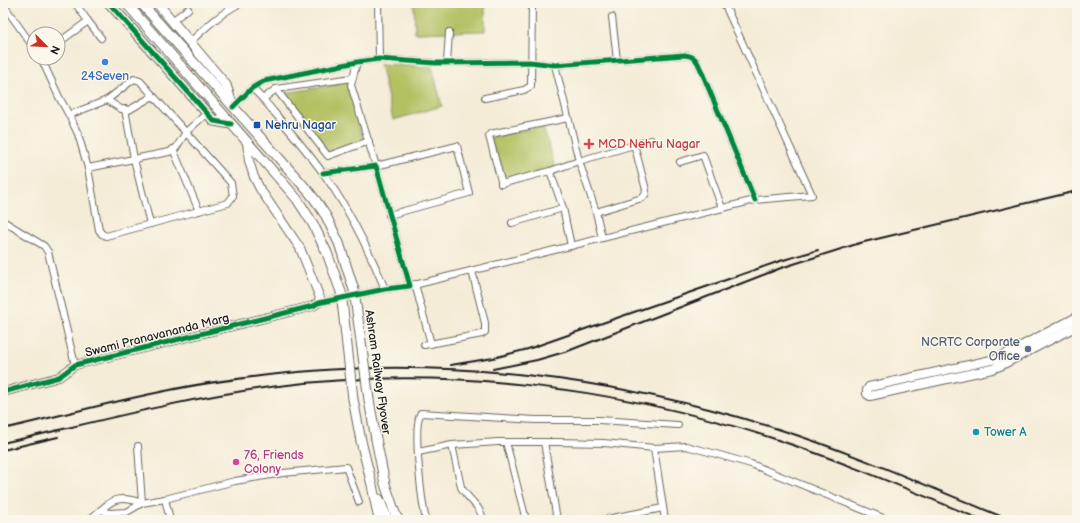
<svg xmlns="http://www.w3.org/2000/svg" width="1080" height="523" font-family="'Balsamiq Sans',sans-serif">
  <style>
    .green { fill: #b4c163; stroke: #686e40 }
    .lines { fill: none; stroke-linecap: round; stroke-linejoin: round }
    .street-casing { stroke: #68655d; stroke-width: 8 }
    .secondary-casing { stroke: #68655d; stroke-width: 10 }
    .primary-casing { stroke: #68655d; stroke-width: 11 }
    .highway-casing { stroke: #68655d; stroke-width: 13 }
    .street { stroke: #fff; stroke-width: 6 }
    .secondary { stroke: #fff; stroke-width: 8 }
    .primary { stroke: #fff; stroke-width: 9 }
    .highway { stroke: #fff; stroke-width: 11 }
    .rail { stroke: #1c1c1c; stroke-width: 2 }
    .primary-bridge-casing { stroke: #68655d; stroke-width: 11; stroke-linecap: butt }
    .primary-bridge { stroke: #fff; stroke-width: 9 }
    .cycleway-casing { stroke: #fbf7ec; stroke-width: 8 }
    .cycleway { stroke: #00873e; stroke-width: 5 }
    .shop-dot { fill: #3f7fe0; stroke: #fbf7ec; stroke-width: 1.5 }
    .transit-dot { fill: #1a4fb4; stroke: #fbf7ec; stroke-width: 1.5 }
    .health-dot { fill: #e0444e; stroke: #fbf7ec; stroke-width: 1.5 }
    .service-dot { fill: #5c6f8a; stroke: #fbf7ec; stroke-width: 1.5 }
    .culture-dot { fill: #0f9aa8; stroke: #fbf7ec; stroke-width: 1.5 }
    .hotel-dot { fill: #d1479c; stroke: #fbf7ec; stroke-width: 1.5 }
    .labels { text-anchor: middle; stroke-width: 3; stroke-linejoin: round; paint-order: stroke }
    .shop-label { font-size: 12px; fill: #366cbe; stroke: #fbf7ec }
    .transit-label { font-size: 12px; fill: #164399; stroke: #fbf7ec; text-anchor: start }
    .health-label { font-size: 12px; fill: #be3a42; stroke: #fbf7ec; text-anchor: start }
    .street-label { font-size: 12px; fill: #1c1c1c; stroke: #fbf7ec }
    .service-label { font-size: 12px; fill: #4e5e75; stroke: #fbf7ec; text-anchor: end }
    .culture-label { font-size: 12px; fill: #0d838f; stroke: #fbf7ec; text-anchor: start }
    .hotel-label { font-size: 12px; fill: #b23c85; stroke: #fbf7ec; text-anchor: start }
  </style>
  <rect width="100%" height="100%" fill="#fbf7ec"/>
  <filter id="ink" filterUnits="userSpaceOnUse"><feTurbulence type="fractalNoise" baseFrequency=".025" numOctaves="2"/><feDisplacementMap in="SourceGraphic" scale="8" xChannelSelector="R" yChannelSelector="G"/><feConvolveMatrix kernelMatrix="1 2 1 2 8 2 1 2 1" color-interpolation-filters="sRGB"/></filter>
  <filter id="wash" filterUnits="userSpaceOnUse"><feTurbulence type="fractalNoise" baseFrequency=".012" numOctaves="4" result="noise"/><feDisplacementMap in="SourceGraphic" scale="16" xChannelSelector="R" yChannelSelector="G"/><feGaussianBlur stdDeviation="0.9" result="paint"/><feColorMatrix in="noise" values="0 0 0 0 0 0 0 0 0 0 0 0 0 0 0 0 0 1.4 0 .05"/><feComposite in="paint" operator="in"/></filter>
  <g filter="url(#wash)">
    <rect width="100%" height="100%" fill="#f4ecd7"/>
    <g class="green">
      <path d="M414,3H485V31L415,33Z"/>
      <path d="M380,64L432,67L442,106L393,120Z"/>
      <path d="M347,83L363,140L329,152L285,93Z"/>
      <path d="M543,126L555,167L504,184L490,137Z"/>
    </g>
  </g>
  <g filter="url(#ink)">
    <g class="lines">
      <defs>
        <g id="street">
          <path d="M378,3L379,59"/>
          <path d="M3,4L34,48"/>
          <path d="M612,17L617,60"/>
          <path d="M88,21L101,38"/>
          <path d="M172,21L188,9"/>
          <path d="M190,42C205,28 222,12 241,3"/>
          <path d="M58,43L88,21L75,3"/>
          <path d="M41,58L59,97L69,115L78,134L88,168L99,230L102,234L106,236L228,203L233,196L231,183L140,81L134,79L107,100"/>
          <path d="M357,62L351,85L376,166L457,146L469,193L389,215"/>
          <path d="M447,63L449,32"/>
          <path d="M555,65L579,161L596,212L602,238"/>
          <path d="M252,88L263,99C283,123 304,147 323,173C349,209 368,248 385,289"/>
          <path d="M276,89L328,156L369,141"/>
          <path d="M485,98L524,90L531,86L532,3"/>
          <path d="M263,99L276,89L352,78"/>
          <path d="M233,107L252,88L264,81L357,62L379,59L436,63L530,62L555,65L684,55C696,56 697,61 701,70L755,200"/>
          <path d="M125,109L134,159L150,224"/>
          <path d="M69,115L107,100L121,109L129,110L153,96"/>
          <path d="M568,118L490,134L489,136L501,181V184L550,171L579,161L651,140"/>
          <path d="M173,149L199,211"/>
          <path d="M680,162L703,155L722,208"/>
          <path d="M88,168L169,152L176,148L186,132L207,113"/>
          <path d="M550,171L563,208L571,246"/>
          <path d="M596,212L642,198L645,195L646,190L634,144"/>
          <path d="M3,221L44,246L48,252L75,365"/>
          <path d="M512,223L563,208"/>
          <path d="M415,284L431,344"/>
          <path d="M410,286L755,200L812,195L724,3"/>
          <path d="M318,303L385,289L410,286L376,166L323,173"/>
          <path d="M424,345L482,334L485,332V323L472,271"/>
          <path d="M506,442L526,520"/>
          <path d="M544,442L557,520"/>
          <path d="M452,445L461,487C468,500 481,506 483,520"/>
          <path d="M138,446L142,503"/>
          <path d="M654,448L665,520"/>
          <path d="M418,452L452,445L498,442H557L604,443L654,448L686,446L709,452L751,464L888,520"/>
          <path d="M165,499L170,520"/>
          <path d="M101,510L109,513L127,512L142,503L165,499L235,481L283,473L346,467L359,502"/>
          <path d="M89,520C110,503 113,493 142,503"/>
          <path d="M426,520C422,504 412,424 421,413L535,420H599L678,425"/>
          <path d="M602,520L663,508"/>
          <path d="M916,520H921"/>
        </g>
        <g id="secondary">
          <path d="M1077,317L996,359L869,387L867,390V394L870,396L992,369L1000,366L1077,326"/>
          <path d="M3,392L59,377L75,365L313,306L318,303L320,298L300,248L260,189L254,177L249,161L247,142"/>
        </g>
        <g id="primary">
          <path d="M109,3L214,121L231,124"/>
          <path d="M126,3L297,199L313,224L327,253L341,292"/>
          <path d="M141,3L309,192L316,201"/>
          <path d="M157,3L226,85L232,104"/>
          <path d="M376,439L385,484L397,519"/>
          <path d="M361,441L372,485L379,520"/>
          <path d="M379,499L388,520"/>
        </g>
        <path id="highway" d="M397,519V520"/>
      </defs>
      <use href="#street" class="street-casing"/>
      <use href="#secondary" class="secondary-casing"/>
      <use href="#primary" class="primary-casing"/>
      <use href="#highway" class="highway-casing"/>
      <use href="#street" class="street"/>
      <use href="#secondary" class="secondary"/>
      <use href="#primary" class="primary"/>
      <use href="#highway" class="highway"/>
      <g class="rail">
        <path d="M451,365L493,358L528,349L780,261L818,250"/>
        <path d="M493,369L537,360L568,351L781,268L860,243L1077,191"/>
        <path d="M3,429C59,416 114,401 170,390C203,383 236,379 268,375C440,355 614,377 778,429C857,454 933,489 1010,520"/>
        <path d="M3,443C92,423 180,399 270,387C439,365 614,386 775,439C845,462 914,492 982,520"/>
        <path d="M3,450L58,437"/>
      </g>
      <defs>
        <g id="primary-bridge">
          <path d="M316,201L326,216L339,243L354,290L369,400L376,439"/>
          <path d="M341,292L353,399L361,441"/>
        </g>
      </defs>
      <use href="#primary-bridge" class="primary-bridge-casing"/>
      <use href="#primary-bridge" class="primary-bridge"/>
      <defs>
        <g id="cycleway">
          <path d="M109,3L214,121L231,124"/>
          <path d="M233,107L252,88L264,81L357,62L379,59L436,63L530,62L555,65L684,55C696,56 697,61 701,70L755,200"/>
          <path d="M3,392L59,377L75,365L313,306L318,303L385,289L410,286L376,166L323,173"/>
        </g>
      </defs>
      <use href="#cycleway" class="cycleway-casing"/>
      <use href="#cycleway" class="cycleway"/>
    </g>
  </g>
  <circle class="shop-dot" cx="105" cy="62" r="4"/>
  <rect class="transit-dot" x="253" y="121" width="8" height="8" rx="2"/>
  <path class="health-dot" d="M587 138h4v4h4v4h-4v4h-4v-4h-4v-4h4z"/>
  <circle class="service-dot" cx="1028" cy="349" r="4"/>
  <circle class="culture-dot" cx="976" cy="432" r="4"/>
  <circle class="hotel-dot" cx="236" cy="462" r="4"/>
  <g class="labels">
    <g class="shop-label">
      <text x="105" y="80">24Seven</text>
    </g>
    <g class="transit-label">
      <text x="265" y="129">Nehru Nagar</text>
    </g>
    <g class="health-label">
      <text x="598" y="148">MCD Nehru Nagar</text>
    </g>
    <g class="street-label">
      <text transform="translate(157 335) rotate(-14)" y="4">Swami Pranavananda Marg</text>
      <text transform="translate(378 372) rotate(82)" y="4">Ashram Railway Flyover</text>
    </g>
    <g class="service-label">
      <text x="1020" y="346">NCRTC Corporate<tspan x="1020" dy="14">Office</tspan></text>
    </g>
    <g class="culture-label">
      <text x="984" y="436">Tower A</text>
    </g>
    <g class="hotel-label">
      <text x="244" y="459">76, Friends<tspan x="244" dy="14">Colony</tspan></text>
    </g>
  </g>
  <rect width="1080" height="523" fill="none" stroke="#fbf7ec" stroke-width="16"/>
  <g transform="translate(46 46) rotate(114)"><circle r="19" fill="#fbf7ec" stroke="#a29f99"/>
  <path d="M0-3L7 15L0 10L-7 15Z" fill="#c8321e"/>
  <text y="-6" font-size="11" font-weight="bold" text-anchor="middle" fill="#1c1c1c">N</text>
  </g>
</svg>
